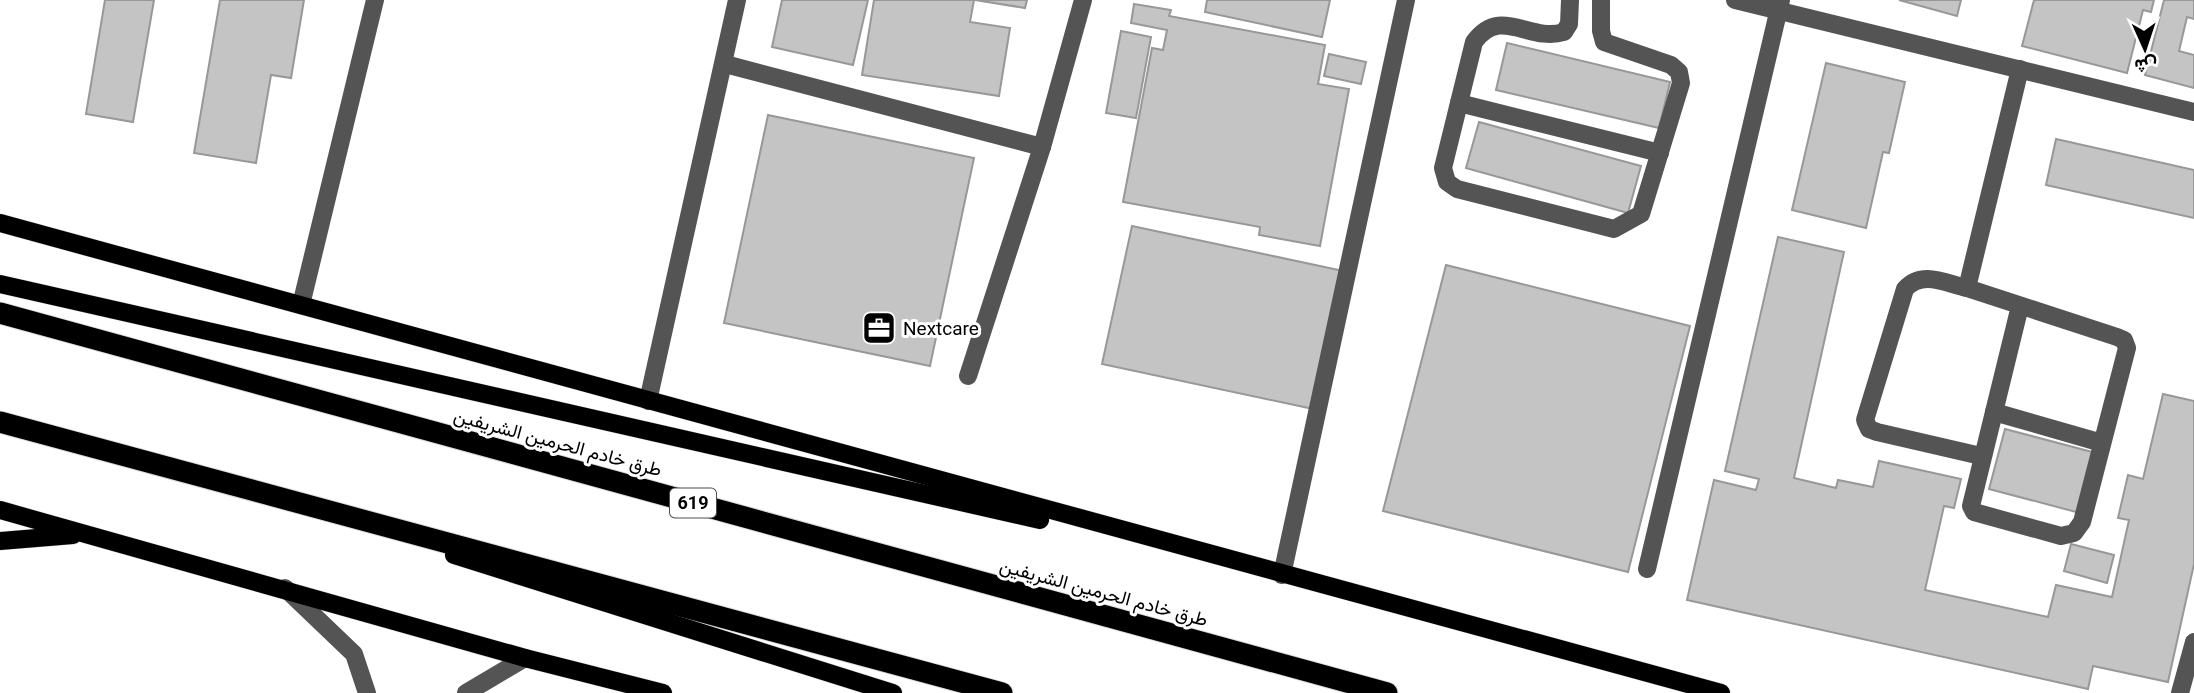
<svg xmlns="http://www.w3.org/2000/svg" width="2194" height="693" font-family="Roboto,Vazirmatn,sans-serif">
  <style>
    .building { fill: #c4c4c4; stroke: #989898; stroke-width: 2 }
    .lines { fill: none; stroke-linecap: round; stroke-linejoin: round }
    .major-casing { stroke: #dbdbdb; stroke-width: 19 }
    .highway-casing { stroke: #dbdbdb; stroke-width: 23 }
    .minor { stroke: #545454; stroke-width: 18 }
    .major { stroke: #000; stroke-width: 18 }
    .highway { stroke: #000; stroke-width: 21 }
    .labels { text-anchor: middle; stroke-width: 6; stroke-linejoin: round; paint-order: stroke }
    .shield { fill: #fff; stroke: #4c4c4c; stroke-width: 2 }
    .shield-label { font-size: 18px; font-weight: bold; fill: #000 }
    .poi-label { font-size: 19px; fill: #000; stroke: #fff; text-anchor: start }
    .street-label { font-size: 19px; fill: #000; stroke: #fff }
  </style>
  <rect width="100%" height="100%" fill="#fff"/>
  <g class="building">
    <path d="M105,0H154L133,122L86,114Z"/>
    <path d="M220,0H304L291,78L271,75L256,163L194,153Z"/>
    <path d="M782,0H868L853,65L772,47Z"/>
    <path d="M874,0H974L970,22L1010,28L999,96L862,75Z"/>
    <path d="M975,0H1027L1025,8Z"/>
    <path d="M1207,0H1330L1322,37L1205,12Z"/>
    <path d="M1899,0H1961L1957,16Z"/>
    <path d="M2034,0H2154L2151,12L2143,10L2127,73L2022,46Z"/>
    <path d="M2164,0H2194V19L2187,17L2179,51L2194,55V88L2145,75Z"/>
    <path d="M1134,4L1171,10L1169,16L1325,45L1318,84L1349,89L1320,246L1259,235L1260,227L1123,202L1152,48L1163,50L1167,30L1131,23Z"/>
    <path d="M1121,31L1151,37L1136,118L1106,113Z"/>
    <path d="M1507,43L1670,82L1659,128L1496,90Z"/>
    <path d="M1329,54L1366,62L1361,84L1324,76Z"/>
    <path d="M1826,63L1905,82L1889,153L1883,152L1866,228L1792,210Z"/>
    <path d="M768,115L974,158L930,366L724,323Z"/>
    <path d="M1479,122L1641,166L1628,213L1466,168Z"/>
    <path d="M2056,139L2194,170V218L2046,185Z"/>
    <path d="M1132,226L1348,272L1318,410L1102,364Z"/>
    <path d="M1778,237L1844,252L1794,478L1836,488L1838,480L1873,487L1879,461L1961,479L1954,508L1944,506L1925,590L2048,617L2056,585L2112,597L2129,520L2118,518L2128,475L2143,479L2163,394L2194,401V564L2168,682L2093,666L2088,689L1687,600L1714,480L1756,490L1759,479L1725,471Z"/>
    <path d="M1446,265L1690,326L1628,572L1383,511Z"/>
    <path d="M2005,429L2096,453L2080,513L1989,489Z"/>
    <path d="M2071,544L2114,555L2107,583L2064,571Z"/>
  </g>
  <g class="lines">
    <defs>
      <g id="major">
        <path d="M0,223L1721,693"/>
        <path d="M0,284L1040,520"/>
        <path d="M0,510L525,658L663,693"/>
        <path d="M0,541L73,535"/>
        <path d="M454,555L893,693"/>
      </g>
      <g id="highway">
        <path d="M0,313L1387,693"/>
        <path d="M0,422L1002,693"/>
      </g>
    </defs>
    <use href="#major" class="major-casing"/>
    <use href="#highway" class="highway-casing"/>
    <g class="minor">
      <path d="M1570,0L1569,24L1564,32C1529,43 1501,5 1474,42L1443,168L1447,182L1457,189L1614,229L1641,214L1681,83L1679,72L1671,65L1604,42L1601,31V0"/>
      <path d="M1735,0L2194,112"/>
      <path d="M725,64L1042,147"/>
      <path d="M1459,103L1660,153"/>
      <path d="M1967,288C1945,283 1922,270 1905,289L1865,420L1869,429L1877,432L1981,456"/>
      <path d="M301,305L375,0"/>
      <path d="M2020,306L1971,506L1974,512L2061,536L2074,533L2082,522L2127,348L2124,340L2117,337L1967,288L2020,69"/>
      <path d="M968,376L1042,147L1083,0"/>
      <path d="M648,401L737,0"/>
      <path d="M1994,412L2102,443"/>
      <path d="M1647,569L1781,0"/>
      <path d="M1282,575L1406,0"/>
      <path d="M285,588L354,654L367,693"/>
      <path d="M466,693L525,658"/>
      <path d="M2180,693L2194,642"/>
    </g>
    <use href="#major" class="major"/>
    <use href="#highway" class="highway"/>
  </g>
  <defs>
    <symbol id="office-square" viewBox="-11 -11 22 22"><rect x="-9" y="-9" width="18" height="18" rx="4" fill="#000" stroke="#fff"/><path d="M-6-3h4V-5.5h4V-3h4V5H-6ZM-1-4.5V-3h2v-1.5ZM-6 0V1H6V0Z" fill="#fff"/></symbol>
  </defs>
  <g fill-rule="evenodd">
    <use href="#office-square" x="860" y="309" width="38" height="38"/>
  </g>
  <g class="labels">
    <rect class="shield" x="670" y="488.5" width="46" height="29" rx="5"/>
    <g class="shield-label">
      <text x="693" y="509">619</text>
    </g>
    <g class="poi-label">
      <text x="903" y="335">Nextcare</text>
    </g>
    <g class="street-label">
      <text transform="translate(558 442) rotate(15)" y="7">طرق خادم الحرمين الشريفين</text>
      <text transform="translate(1104 592) rotate(15)" y="7">طرق خادم الحرمين الشريفين</text>
    </g>
  </g>
  <g transform="translate(2145 49) rotate(177)" stroke="#ffffff" stroke-width="5" paint-order="stroke">
  <path d="M0-5L12 26L0 18L-12 26Z" fill="#000000"/>
  <text y="-10" font-size="19" font-weight="bold" text-anchor="middle" fill="#000000">ش</text>
  </g>
</svg>
